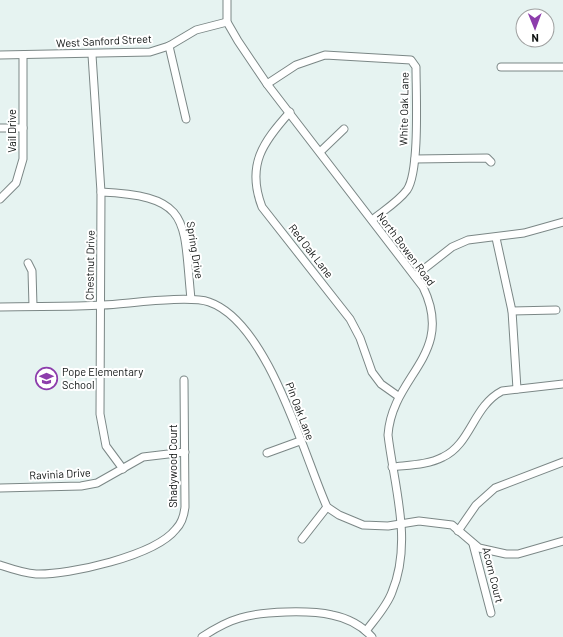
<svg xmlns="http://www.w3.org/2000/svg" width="563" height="637" font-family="Barlow,sans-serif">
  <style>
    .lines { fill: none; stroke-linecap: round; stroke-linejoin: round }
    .minor-casing { stroke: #7b8786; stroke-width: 9 }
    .minor { stroke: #fff; stroke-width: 7 }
    .labels { text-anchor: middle; stroke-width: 4; stroke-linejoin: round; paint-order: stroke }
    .street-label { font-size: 11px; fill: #0e1211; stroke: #fff }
    .poi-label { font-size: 11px; fill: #0e1211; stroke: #fff; text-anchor: start }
  </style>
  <rect width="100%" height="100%" fill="#e6f3f1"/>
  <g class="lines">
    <defs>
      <g id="minor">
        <path d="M227,0V22L238,41L267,84L423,287C456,355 392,375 388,435C394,486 413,542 392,592C387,606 375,619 366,631"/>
        <path d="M169,46L186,119"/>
        <path d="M0,55L150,52L169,46L196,30L227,22"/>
        <path d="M92,55L101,192L100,414L106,446L123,469"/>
        <path d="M501,67H563"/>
        <path d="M267,84L296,65L325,55L411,60L416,67C416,93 420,171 407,190C398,202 383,211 372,220"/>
        <path d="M290,112C263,142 246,165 262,207L350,319L360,338L372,372L381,384L398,396"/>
        <path d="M0,128H23"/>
        <path d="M320,152L344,129"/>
        <path d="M415,159L487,158L491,162"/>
        <path d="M101,192C193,196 183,221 191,299"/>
        <path d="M0,199L16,183L23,159V55"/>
        <path d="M496,238L512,311L517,389"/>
        <path d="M28,263L32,271L33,306"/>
        <path d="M415,276L452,247L468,240L524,233L563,222"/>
        <path d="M0,307C34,306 69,307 103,305C127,304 188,295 209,302C268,322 303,453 327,507L339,515L363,525L388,526L419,521L452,525L479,548L506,554H518L563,541"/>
        <path d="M512,311L556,310"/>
        <path d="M267,453L300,441"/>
        <path d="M392,467C408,465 428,465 443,457C471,444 473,406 502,391L563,384"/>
        <path d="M0,488L81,486L97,483L143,457L185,452"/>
        <path d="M458,531L476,505L495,488L563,462"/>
        <path d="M302,539L327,507"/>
        <path d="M473,544L491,613"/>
        <path d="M0,565C12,569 23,573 36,574C69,575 155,556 176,529C182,523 184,516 185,507L184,380"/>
        <path d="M202,637C214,629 226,622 240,618C262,611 310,610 332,615C347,618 362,626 372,637"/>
      </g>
    </defs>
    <use href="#minor" class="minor-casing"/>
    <use href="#minor" class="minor"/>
  </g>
  <defs>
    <symbol id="school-ring" viewBox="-11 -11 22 22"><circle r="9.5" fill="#fff" stroke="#8d3dac" stroke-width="1.5"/><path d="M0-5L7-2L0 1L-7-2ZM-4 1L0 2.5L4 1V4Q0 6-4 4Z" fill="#8d3dac"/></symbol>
  </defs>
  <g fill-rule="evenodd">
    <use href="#school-ring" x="34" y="366" width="25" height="25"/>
  </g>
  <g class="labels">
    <g class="street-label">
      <text transform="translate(104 41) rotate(-3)" y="4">West Sanford Street</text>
      <text transform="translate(404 109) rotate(-89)" y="4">White Oak Lane</text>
      <text transform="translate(12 131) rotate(-90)" y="4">Vail Drive</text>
      <text transform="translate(406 249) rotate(53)" y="4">North Bowen Road</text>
      <text transform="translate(195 250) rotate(81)" y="4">Spring Drive</text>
      <text transform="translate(311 251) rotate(52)" y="4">Red Oak Lane</text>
      <text transform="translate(90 265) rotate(-89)" y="4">Chestnut Drive</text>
      <text transform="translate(300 411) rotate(69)" y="4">Pin Oak Lane</text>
      <text transform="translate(173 466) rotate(-90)" y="4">Shadywood Court</text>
      <text transform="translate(60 474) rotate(-3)" y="4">Ravinia Drive</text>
      <text transform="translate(493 575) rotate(76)" y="4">Acorn Court</text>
    </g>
    <g class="poi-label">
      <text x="62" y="376">Pope Elementary<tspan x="62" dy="13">School</tspan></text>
    </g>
  </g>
  <g transform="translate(535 28) rotate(179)"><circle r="19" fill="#ffffff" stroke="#9fa0a0"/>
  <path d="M0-3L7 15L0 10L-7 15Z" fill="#8d3dac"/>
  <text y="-6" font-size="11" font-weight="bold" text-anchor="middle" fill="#0e1211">N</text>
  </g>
</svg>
